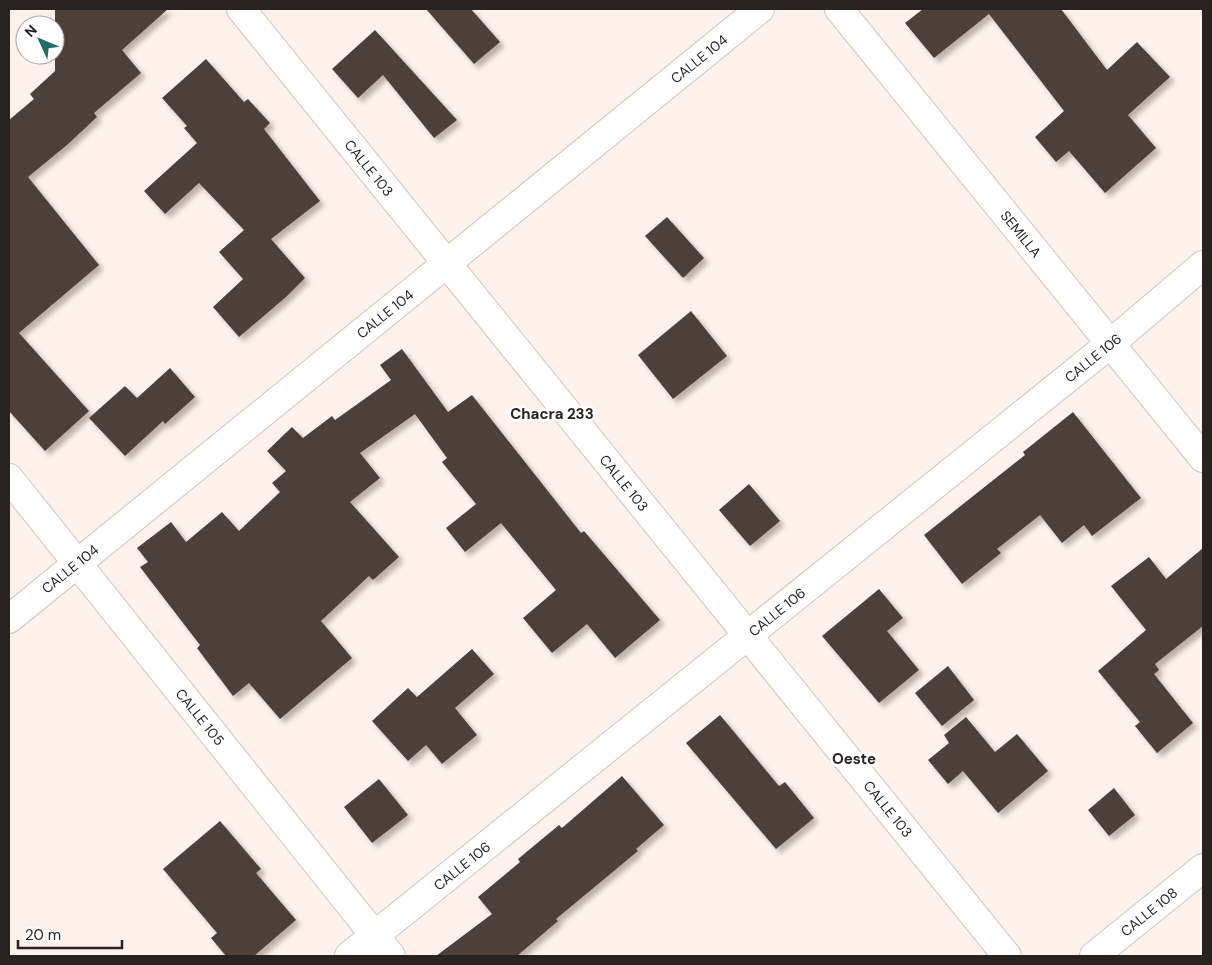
<svg xmlns="http://www.w3.org/2000/svg" width="1212" height="965" font-family="'DM Sans',sans-serif">
  <style>
    .building { fill: #4d3f3a; filter: url(#shadow) }
    .lines { fill: none; stroke-linecap: round; stroke-linejoin: round }
    .street-casing { stroke: #d4c3bd; stroke-width: 30 }
    .street { stroke: #fff; stroke-width: 28 }
    .labels { text-anchor: middle; stroke-width: 5; stroke-linejoin: round; paint-order: stroke }
    .street-label { font-size: 14px; fill: #282220; stroke: #fff }
    .neighbourhood-label { font-size: 15px; font-weight: bold; fill: #282220; stroke: #fff }
  </style>
  <defs>
    <filter id="shadow"><feDropShadow dx="4.5" dy="4.5" stdDeviation="2.5" flood-color="#0004"/></filter>
  </defs>
  <rect width="100%" height="100%" fill="#fff1eb"/>
  <g class="building">
    <path d="M55,9H168L122,50L141,73L94,113L97,117L67,145L28,177L99,265L19,333L89,411L45,451L9,411V120L34,99L30,94L55,71Z"/>
    <path d="M426,9H471L500,42L474,64Z"/>
    <path d="M923,9H1061L1107,70L1137,42L1170,77L1128,115L1156,148L1105,193L1069,151L1056,162L1035,137L1064,111L989,14L934,58L905,23Z"/>
    <path d="M375,30L457,120L434,138L383,75L358,98L332,69Z"/>
    <path d="M206,59L244,102L248,99L270,123L264,129L320,201L271,239L305,278L286,297L239,337L213,307L243,279L219,252L244,230L199,183L165,214L144,191L197,143L184,128L187,126L162,98Z"/>
    <path d="M667,217L704,258L683,278L645,236Z"/>
    <path d="M691,311L727,356L673,399L638,355Z"/>
    <path d="M402,349L448,412L472,395L581,533L584,531L660,620L615,658L587,624L552,653L523,618L556,590L501,523L465,552L446,528L476,504L442,462L447,458L415,414L360,453L380,478L350,502L399,557L373,580L369,576L321,621L352,658L280,719L249,683L233,696L197,648L200,645L140,567L148,562L137,548L171,522L186,542L222,512L239,531L280,492L272,483L286,471L267,451L292,427L303,438L332,416L335,420L391,380L380,365Z"/>
    <path d="M170,368L195,397L165,424L163,421L125,456L89,418L125,386L137,398Z"/>
    <path d="M1073,412L1141,498L1092,536L1084,525L1062,543L1040,515L997,549L1001,553L962,584L924,535L1025,455L1023,452Z"/>
    <path d="M749,484L780,521L750,546L719,510Z"/>
    <path d="M1203,548V626L1155,664L1159,670L1154,674L1193,723L1157,753L1135,726L1140,722L1098,671L1146,630L1111,586L1149,557L1166,579Z"/>
    <path d="M879,589L903,618L887,631L919,670L879,703L822,636Z"/>
    <path d="M472,649L494,674L455,708L477,735L442,764L426,745L408,761L372,721L408,688L417,697Z"/>
    <path d="M948,666L974,700L942,726L915,693Z"/>
    <path d="M720,715L779,786L785,782L814,818L776,849L686,743Z"/>
    <path d="M966,717L995,752L1017,734L1048,771L998,813L963,771L948,784L928,760L949,743L944,735Z"/>
    <path d="M622,776L664,825L636,849L638,851L556,919L558,921L517,956H436L492,914L478,897L520,862L518,859L559,825L562,828Z"/>
    <path d="M379,779L408,815L372,843L344,807Z"/>
    <path d="M1114,788L1135,815L1109,836L1088,810Z"/>
    <path d="M220,821L261,869L256,873L296,920L254,956H226L211,938L217,933L163,869Z"/>
  </g>
  <g class="lines">
    <defs>
      <g id="street">
        <path d="M241,9L1007,956"/>
        <path d="M839,9L1203,458"/>
        <path d="M9,478L391,956"/>
        <path d="M9,619L760,9"/>
        <path d="M349,956L1110,344L1203,265"/>
        <path d="M1094,956L1203,868"/>
      </g>
    </defs>
    <use href="#street" class="street-casing"/>
    <use href="#street" class="street"/>
  </g>
  <g class="labels">
    <g class="street-label">
      <text transform="translate(699 59) rotate(-39)" y="5">CALLE 104</text>
      <text transform="translate(369 168) rotate(51)" y="5">CALLE 103</text>
      <text transform="translate(1021 234) rotate(51)" y="5">SEMILLA</text>
      <text transform="translate(385 314) rotate(-39)" y="5">CALLE 104</text>
      <text transform="translate(1093 358) rotate(-39)" y="5">CALLE 106</text>
      <text transform="translate(624 483) rotate(51)" y="5">CALLE 103</text>
      <text transform="translate(70 569) rotate(-39)" y="5">CALLE 104</text>
      <text transform="translate(777 612) rotate(-39)" y="5">CALLE 106</text>
      <text transform="translate(200 717) rotate(51)" y="5">CALLE 105</text>
      <text transform="translate(888 809) rotate(51)" y="5">CALLE 103</text>
      <text transform="translate(462 866) rotate(-39)" y="5">CALLE 106</text>
      <text transform="translate(1149 912) rotate(-39)" y="5">CALLE 108</text>
    </g>
    <g class="neighbourhood-label">
      <text x="552" y="419">Chacra 233</text>
      <text x="854" y="764">Oeste</text>
    </g>
  </g>
  <rect width="1212" height="965" fill="none" stroke="#282220" stroke-width="20"/>
  <g transform="translate(40 40) rotate(314)"><circle r="24" fill="#ffffff" stroke="#a9a7a6"/>
  <path d="M0-4L9 19L0 12L-9 19Z" fill="#216c69"/>
  <text y="-8" font-size="14" font-weight="bold" text-anchor="middle" fill="#282220">N</text>
  </g>
  <path d="M18 940v8h104v-8" fill="none" stroke="#282220" stroke-width="2.5"/>
  <text x="25" y="940" font-size="15" fill="#282220" stroke="#ffffff" stroke-width="4" paint-order="stroke">20 m</text>
</svg>
